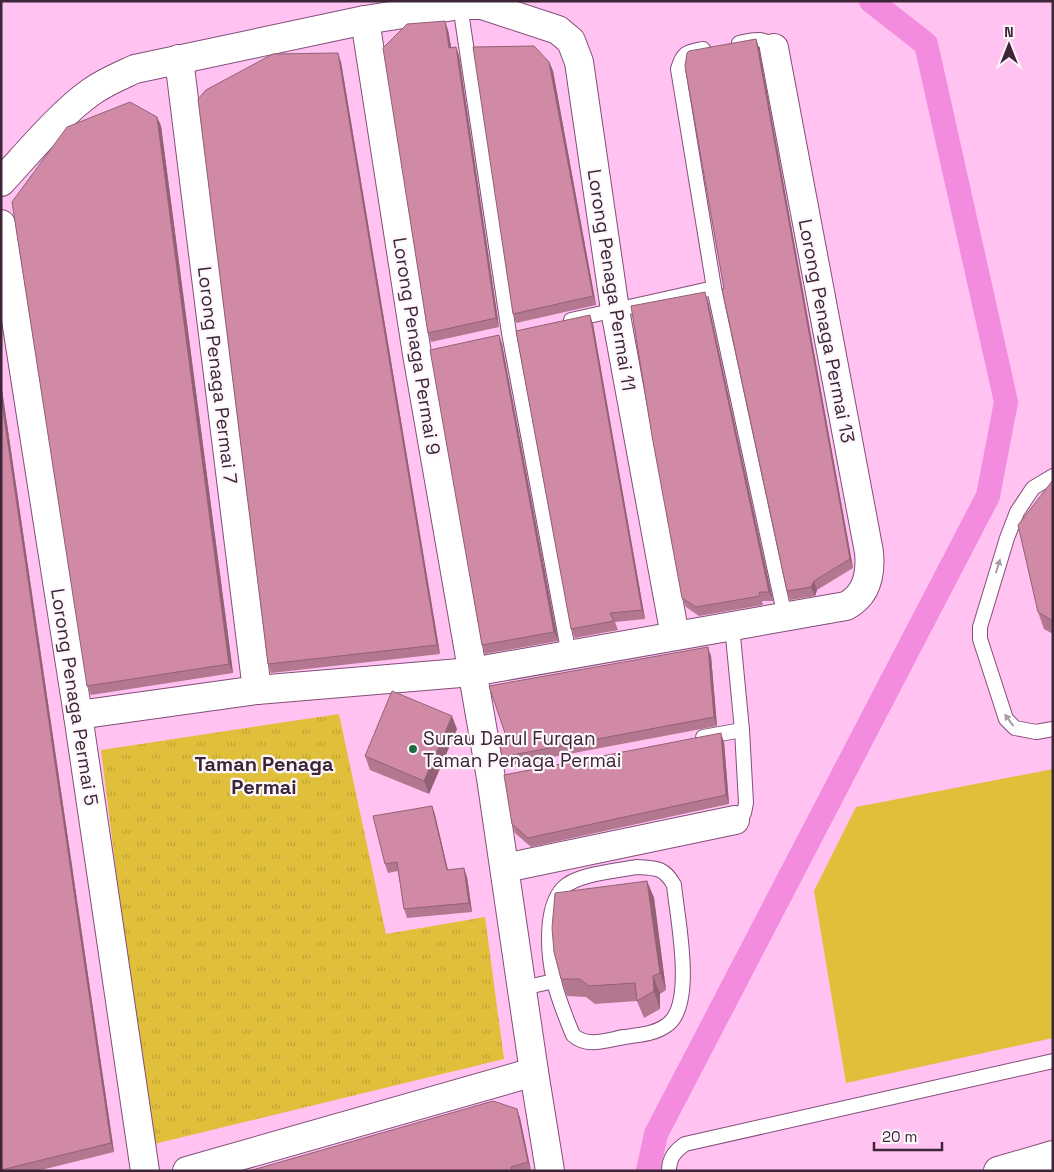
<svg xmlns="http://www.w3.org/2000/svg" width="1054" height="1172" font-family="'Space Grotesk',sans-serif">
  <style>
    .grass { fill: url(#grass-tufts) }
    .park { fill: #e0bf3b }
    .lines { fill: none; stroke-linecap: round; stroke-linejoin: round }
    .canal { stroke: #f38bdf; stroke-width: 24 }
    .service-casing { stroke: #834e79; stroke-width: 16 }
    .minor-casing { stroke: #834e79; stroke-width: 30 }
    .service { stroke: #fff; stroke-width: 14 }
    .minor { stroke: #fff; stroke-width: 28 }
    .wall { fill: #b3778f }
    .shaded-wall { fill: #926174 }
    .building { fill: #d08aa6; stroke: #926174 }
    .oneway { fill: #a89da5 }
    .poi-dot { fill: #196d3f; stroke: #fdf7fc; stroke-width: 2 }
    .labels { text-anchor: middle; stroke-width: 4.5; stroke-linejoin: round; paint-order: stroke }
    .street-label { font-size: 19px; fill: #3d2538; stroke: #fdf7fc }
    .poi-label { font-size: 19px; fill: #3d2538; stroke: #fdf7fc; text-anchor: start }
    .neighbourhood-label { font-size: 20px; font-weight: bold; fill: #3d2538; stroke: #fdf7fc }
  </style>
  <defs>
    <pattern id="grass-tufts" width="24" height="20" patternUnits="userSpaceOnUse" patternTransform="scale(1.25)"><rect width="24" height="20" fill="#e0bf3b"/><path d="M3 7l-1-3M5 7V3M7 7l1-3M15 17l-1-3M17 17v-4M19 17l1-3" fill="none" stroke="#c1a435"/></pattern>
  </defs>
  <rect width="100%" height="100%" fill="#ffc2f1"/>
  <path class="grass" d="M339,714L386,934L485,917L504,1059L150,1145L101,750Z"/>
  <path class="park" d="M1053,769V1038L846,1083L814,891L856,807Z"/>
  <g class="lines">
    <path class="canal" d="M648,1171L656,1134L988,496L1006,402L926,44L871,1"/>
    <defs>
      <g id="service">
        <path d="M460,5L509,333L569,655"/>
        <path d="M739,43C753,40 764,36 774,48"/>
        <path d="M703,49C687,52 683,52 678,69L714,288L785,617"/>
        <path d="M571,320L714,288"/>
        <path d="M1053,476L1033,488L1017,512L1007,538L980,627V639L1006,719L1015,728L1036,732L1053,729"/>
        <path d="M732,626L742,730L746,803L744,813L735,820"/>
        <path d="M703,737L742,730"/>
        <path d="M636,867C656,868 664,867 674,885C677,917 696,1005 667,1025C655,1034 639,1035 624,1037C607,1040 587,1048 573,1035C566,1018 558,999 554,981C548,955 544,909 563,888C576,874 617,871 636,867Z"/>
        <path d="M523,988L554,981"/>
        <path d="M669,1171C669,1158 675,1151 685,1144L1053,1061"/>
      </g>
      <g id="minor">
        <path d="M365,20L417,354L491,778L534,1072L550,1171"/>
        <path d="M179,59L257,690"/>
        <path d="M1,182C28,153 60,114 91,92C105,82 120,76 135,69L365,20L460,5H482L558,30L571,41L579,62L615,310L675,636"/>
        <path d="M1,224L78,715L145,1171"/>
        <path d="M78,715L257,690L472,672L846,606C867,595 871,574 869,552L774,48"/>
        <path d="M505,868L735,820"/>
        <path d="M187,1171L534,1072"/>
        <path d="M998,1171L1053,1155"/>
      </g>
    </defs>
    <use href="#service" class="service-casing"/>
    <use href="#minor" class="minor-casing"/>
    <use href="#service" class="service"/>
    <use href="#minor" class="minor"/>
  </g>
  <g class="wall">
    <path d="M448,30L451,48L456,47L459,56L499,327L431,342L428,333Z"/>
    <path d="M756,39L759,48L853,568L817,590L815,596L790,600L787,591L724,289Z"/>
    <path d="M341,62L440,654L271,673L268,664Z"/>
    <path d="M549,62L553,71L596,305L516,323L513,314Z"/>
    <path d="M157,117L161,126L233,673L91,695L87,686Z"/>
    <path d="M708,301L773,601H762L763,605L699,616L686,607L682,598Z"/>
    <path d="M593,324L645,619L615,622L618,630L575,638L571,629Z"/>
    <path d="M499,335L502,344L558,641L485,654L482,645Z"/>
    <path d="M1,383L114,1152L37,1171H1Z"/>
    <path d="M1053,480V634L1044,629L1038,612Z"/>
    <path d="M711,656L717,726L505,766L502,757L506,736Z"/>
    <path d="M457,729L429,794L370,770L365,756Z"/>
    <path d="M724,742L729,804L531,847L515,833L512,824Z"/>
    <path d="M432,806L435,815L448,870L467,877L472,912L407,918L404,909L398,871L388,873L385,864Z"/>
    <path d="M647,881L654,898L666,990L660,994V1009L644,1018L637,1001L595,1004L586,997L567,996L561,979Z"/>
    <path d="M517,1109L520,1118L531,1171H249Z"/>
  </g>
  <g class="shaded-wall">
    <path d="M445,21L448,30L453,57L449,48Z"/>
    <path d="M756,39L759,48L853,568L850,559Z"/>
    <path d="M456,47L459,56L499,327L496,318Z"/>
    <path d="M338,53L341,62L440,654L437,645Z"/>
    <path d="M549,62L553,71L596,305L593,296Z"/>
    <path d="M157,117L161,126L233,673L229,664Z"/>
    <path d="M705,292L708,301L773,601L769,592Z"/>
    <path d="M590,315L593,324L645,619L642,610Z"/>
    <path d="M499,335L502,344L558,641L554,632Z"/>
    <path d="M1,383L114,1152L111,1143L1,396Z"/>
    <path d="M814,581L817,590L815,596L811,587Z"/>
    <path d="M708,647L711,656L717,726L714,717Z"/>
    <path d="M452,716L457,729L429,794L424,781Z"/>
    <path d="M721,733L724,742L729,804L726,795Z"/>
    <path d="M432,806L435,815L450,879L447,870Z"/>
    <path d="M464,868L467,877L472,912L469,903Z"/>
    <path d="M647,881L654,898L666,990L660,973Z"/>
    <path d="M653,976L660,994V1009L654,991Z"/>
    <path d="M517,1109L520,1118L531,1171L528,1162Z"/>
  </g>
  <g class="building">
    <path d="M445,21L449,48L456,47L496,318L428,333L383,48L407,24Z"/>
    <path d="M756,39L850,559L814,581L811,587L787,591L722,289H724L685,66L687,53L689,51Z"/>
    <path d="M534,46L549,62L593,296L513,314L473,47Z"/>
    <path d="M338,53L437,645L268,664L198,99L206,90L273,54Z"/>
    <path d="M130,102L157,117L229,664L87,686L12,202L67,127Z"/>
    <path d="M705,292L769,592H759L760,596L696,607L682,598L652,436L631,306Z"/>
    <path d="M590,315L642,610L610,613L614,621L571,629L516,331Z"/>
    <path d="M499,335L554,632L482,645L430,350Z"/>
    <path d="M1,396L111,1143L1,1170Z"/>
    <path d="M1053,480V621L1038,612L1018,525Z"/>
    <path d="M708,647L714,717L502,757L498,738L506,736L489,686Z"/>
    <path d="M392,691L452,716L424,781L365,756Z"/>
    <path d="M721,733L726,795L528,838L512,824L504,775Z"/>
    <path d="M432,806L447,870L464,868L469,903L404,909L397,862L385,864L373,816Z"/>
    <path d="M647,881L660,973L653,976L654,991L637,1001L635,983L589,986L580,979H561L554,952L552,928L555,893Z"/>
    <path d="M493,1101L517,1109L528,1162L511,1167L512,1171H249Z"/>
  </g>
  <defs><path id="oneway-solid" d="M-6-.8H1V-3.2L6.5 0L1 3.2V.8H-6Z" transform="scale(1.25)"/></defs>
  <g class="oneway">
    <use href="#oneway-solid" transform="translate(998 566) rotate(-73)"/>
    <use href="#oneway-solid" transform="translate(1009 720) rotate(-126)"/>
  </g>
  <circle class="poi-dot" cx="413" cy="749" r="5"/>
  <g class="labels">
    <g class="street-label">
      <text transform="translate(612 280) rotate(81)" y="7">Lorong Penaga Permai 11</text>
      <text transform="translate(827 331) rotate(79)" y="7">Lorong Penaga Permai 13</text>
      <text transform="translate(417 346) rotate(81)" y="7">Lorong Penaga Permai 9</text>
      <text transform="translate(218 375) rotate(83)" y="7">Lorong Penaga Permai 7</text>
      <text transform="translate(75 697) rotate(81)" y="7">Lorong Penaga Permai 5</text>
    </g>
    <g class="poi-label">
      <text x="423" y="745">Surau Darul Furqan<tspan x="423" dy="22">Taman Penaga Permai</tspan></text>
    </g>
    <g class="neighbourhood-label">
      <text x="264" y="771">Taman Penaga<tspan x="264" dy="23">Permai</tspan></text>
    </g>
  </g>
  <rect width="1054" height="1172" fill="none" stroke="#3d2538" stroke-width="5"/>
  <g transform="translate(1009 45)" stroke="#fdf7fc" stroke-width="4" paint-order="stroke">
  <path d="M0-4L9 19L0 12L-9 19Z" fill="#3d2538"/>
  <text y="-8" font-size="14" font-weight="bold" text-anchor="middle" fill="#3d2538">N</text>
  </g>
  <path d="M874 1142v8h68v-8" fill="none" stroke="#3d2538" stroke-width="2.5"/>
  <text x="882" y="1142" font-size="15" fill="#3d2538" stroke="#fdf7fc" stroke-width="4" paint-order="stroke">20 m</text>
</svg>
